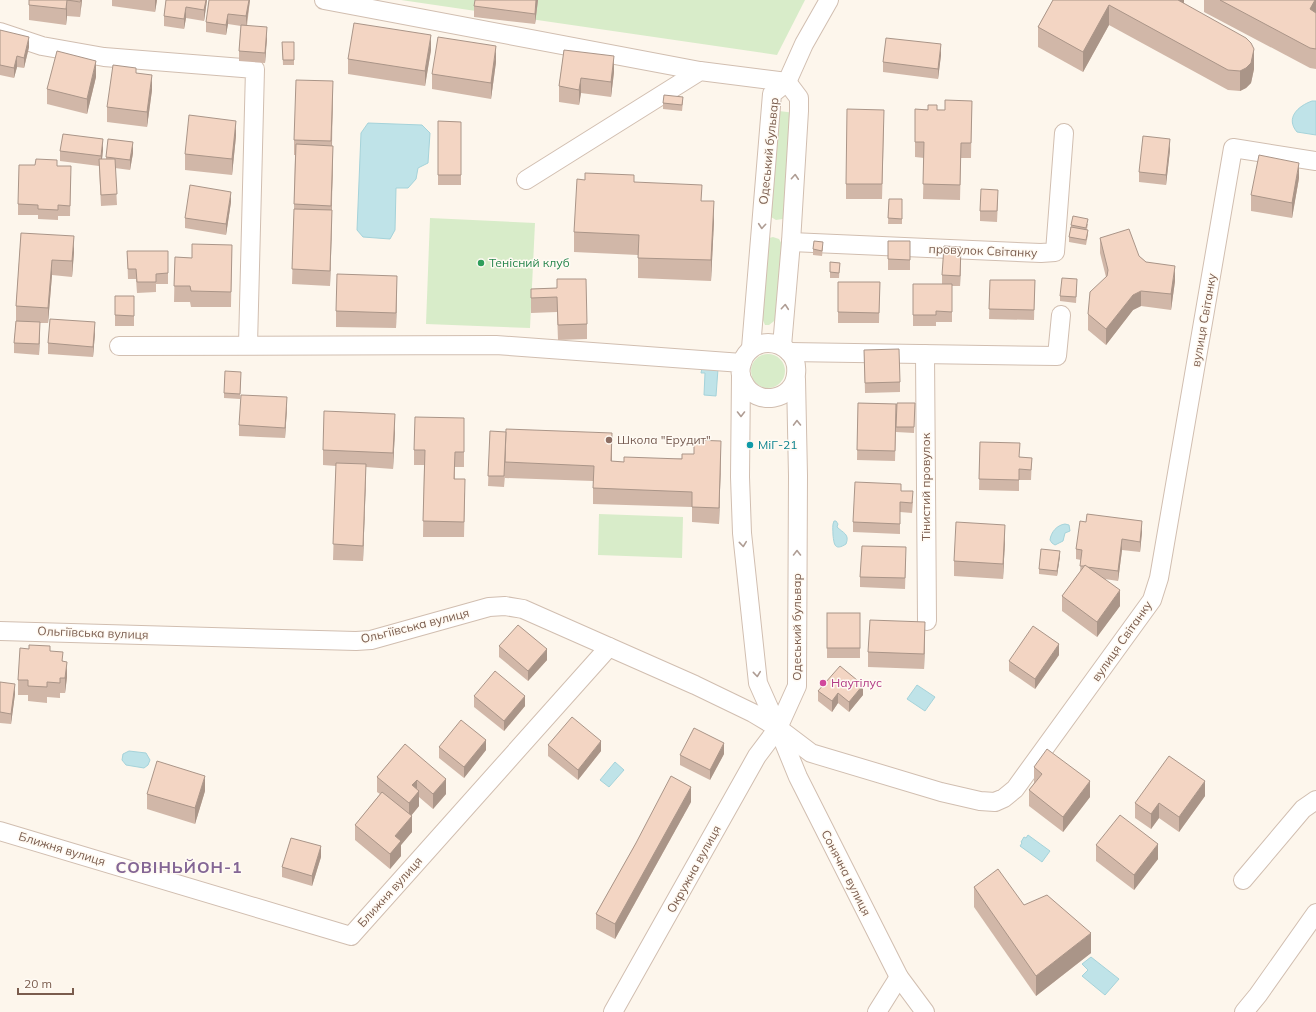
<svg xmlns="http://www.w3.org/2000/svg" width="1316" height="1012" font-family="Mulish,sans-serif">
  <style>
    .green { fill: #d8ecc9 }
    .water { fill: #bfe3e8; stroke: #a5d3da }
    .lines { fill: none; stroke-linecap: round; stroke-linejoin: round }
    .street-casing { stroke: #d1beb0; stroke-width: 20 }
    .street { stroke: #fff; stroke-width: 18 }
    .wall { fill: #d1b7a8 }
    .shaded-wall { fill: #aa9588 }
    .building { fill: #f3d5c3; stroke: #aa9588 }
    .oneway { stroke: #af9d94 }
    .leisure-dot { fill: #2e9e5b; stroke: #fffaf3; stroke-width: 1.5 }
    .education-dot { fill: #8d6e63; stroke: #fffaf3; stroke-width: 1.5 }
    .culture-dot { fill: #0f9aa8; stroke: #fffaf3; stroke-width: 1.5 }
    .hotel-dot { fill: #d1479c; stroke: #fffaf3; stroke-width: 1.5 }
    .labels { text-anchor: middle; stroke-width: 3; stroke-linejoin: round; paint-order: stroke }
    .street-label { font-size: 12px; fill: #7a5c4d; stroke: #fffaf3 }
    .leisure-label { font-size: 12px; fill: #27864d; stroke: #fffaf3; text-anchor: start }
    .education-label { font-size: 12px; fill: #785e54; stroke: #fffaf3; text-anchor: start }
    .culture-label { font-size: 12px; fill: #0d838f; stroke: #fffaf3; text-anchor: start }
    .hotel-label { font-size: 12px; fill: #b23c85; stroke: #fffaf3; text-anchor: start }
    .district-label { font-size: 16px; font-weight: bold; letter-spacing: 1px; fill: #846695; stroke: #fffaf3 }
  </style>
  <rect width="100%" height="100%" fill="#fdf6ec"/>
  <g class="green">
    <path d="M401,0H805L777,55Z"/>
    <path d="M779,111L795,113L788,213L783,219L776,220L771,217L770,214Z"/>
    <path d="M430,218L535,223L530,328L426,324Z"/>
    <path d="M773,237L779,239L783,246L778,318L769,325H765L761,316L768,242L769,238Z"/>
    <circle cx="768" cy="371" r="17"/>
    <path d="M599,514L683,517L682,558L598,555Z"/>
  </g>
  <g class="water">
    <path d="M1312,101H1316V135L1297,132C1285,118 1298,106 1312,101Z"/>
    <path d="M368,123L422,125L430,133L428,163L418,168L416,179L408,188H396L395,230L390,239L363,237L357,230L361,133Z"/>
    <path d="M702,368L718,369L716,396L704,395L705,373H701Z"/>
    <path d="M834,521H836L838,524L837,527C843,533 850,534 846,544C835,551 834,545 833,535C833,530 832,525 834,521Z"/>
    <path d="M1065,524L1069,525L1070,531L1065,533L1063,541L1055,545L1052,543L1050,540C1051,532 1057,525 1065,524Z"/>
    <path d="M917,685L935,697L925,711L907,699Z"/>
    <path d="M129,751L146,753L150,760L148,765L144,768L126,765L122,760L123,754Z"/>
    <path d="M615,762L624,770L609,787L600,780Z"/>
    <path d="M1028,835L1050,851L1042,862L1020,846L1022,843L1021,842L1024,837L1026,838Z"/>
    <path d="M1091,957L1119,979L1105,995L1082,976L1088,970L1082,964Z"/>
  </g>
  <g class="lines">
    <defs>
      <g id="street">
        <path d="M324,0L700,71"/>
        <path d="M0,32L42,46L104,57L255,69L248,345"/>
        <path d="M787,82L804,44L829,0"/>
        <path d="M526,180L700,71L787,82"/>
        <path d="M791,242L1041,253L1055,252L1064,133"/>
        <path d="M119,346L496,345L742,363C743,359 745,355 748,352C758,340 778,340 789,352C795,358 797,366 796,374C794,401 756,407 744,383C743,381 741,378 741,375C740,371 741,366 742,363"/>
        <path d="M782,346L791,242L799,111V98L787,82"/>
        <path d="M751,348L772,94L787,82"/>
        <path d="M789,352L1057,356L1061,315"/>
        <path d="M925,354L927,621"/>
        <path d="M741,376L740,477L742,533L758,683L778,728L798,777L899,977L925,1012"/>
        <path d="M0,631L356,641L371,640L489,607L505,606L523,609L695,685L753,713L778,728L811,753L941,792L980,801L995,802L1004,798L1015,789L1152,600L1159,578L1233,148L1316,161"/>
        <path d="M0,831L351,936L609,647"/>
        <path d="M1243,880L1303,809L1316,800"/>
        <path d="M613,1012L757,756L778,728L797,686L798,476L796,379"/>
        <path d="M877,1012L899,977"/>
        <path d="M1244,1012L1258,995L1316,913"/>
      </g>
    </defs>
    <use href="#street" class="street-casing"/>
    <use href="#street" class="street"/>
  </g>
  <g class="wall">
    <path d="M29,0H82L80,17L67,16L66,25L29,20Z"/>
    <path d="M112,0H157L155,12L112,6Z"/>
    <path d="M166,0H207L204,21L186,18L184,29L164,26V16Z"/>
    <path d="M250,0L247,26L267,38L265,63L239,61V51L241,26L228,24L226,35L206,32V22Z"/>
    <path d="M538,0L535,24L474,17V6Z"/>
    <path d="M1053,0H1184L1183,3L1254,69L1251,83L1246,88L1240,91L1228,90L1109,25L1083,72L1038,47V27Z"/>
    <path d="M1204,0H1316V69L1310,68L1204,12Z"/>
    <path d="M0,30L29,47L24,68L17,67L14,78L0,75Z"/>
    <path d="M282,42H294V65H283Z"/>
    <path d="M431,50L425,86L348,74V59Z"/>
    <path d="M564,50L614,72L611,97L581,93L579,105L559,102V86Z"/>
    <path d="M941,55L938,79L883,72V62Z"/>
    <path d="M496,62L491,99L432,89V74Z"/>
    <path d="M136,73L152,90L147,127L107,122V107Z"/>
    <path d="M96,77L87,114L47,104V89Z"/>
    <path d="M333,96L332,146L333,161L330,286L292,284L294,220V204L295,155H294V140Z"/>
    <path d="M972,101L971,158H961L960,200L923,199L924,158L915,157V109L945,110Z"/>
    <path d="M683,102L682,111L663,109V103Z"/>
    <path d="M438,121L461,122V185H438Z"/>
    <path d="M884,125L882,199H846V184Z"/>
    <path d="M236,136L232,175L185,170V154Z"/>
    <path d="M103,150L102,159H106V157L133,153L130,170L115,168L117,205L101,206L99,166L60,161V151Z"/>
    <path d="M1170,150L1166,185L1139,182V172Z"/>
    <path d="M57,166L71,176L70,216H58V220L38,219V215H18V204Z"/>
    <path d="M1299,178L1292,218L1251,211V195Z"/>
    <path d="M634,182L702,201L714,221L711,281L638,278V255L574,252V232Z"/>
    <path d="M889,199H902V224H888Z"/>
    <path d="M998,200L997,222L980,221V211Z"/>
    <path d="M231,202L226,235L185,228V218Z"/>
    <path d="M1088,224L1087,229L1088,235L1086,245L1069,242V237L1071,225Z"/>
    <path d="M21,233L74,252L72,277L52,275L48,323H40L39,355L14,353V343L16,321V306Z"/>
    <path d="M1100,238L1139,256L1146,262L1175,281L1171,310L1141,306L1133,310L1106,345L1088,330V314L1106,277L1100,253Z"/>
    <rect x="888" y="241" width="22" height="29"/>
    <path d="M232,245L231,307H191L190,302H174L175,257L192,258Z"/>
    <path d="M823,247L822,256L813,255V249Z"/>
    <path d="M127,251H168V284H156V292L137,293L136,279H128Z"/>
    <path d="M961,257L960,286H952V322H936V326H913V284H942V275Z"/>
    <path d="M830,262L840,263L839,278H830Z"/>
    <path d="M990,280H1035L1034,320L989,319Z"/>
    <path d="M838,282H880L879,323H838Z"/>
    <path d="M1077,284L1076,303L1060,301V296Z"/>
    <path d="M557,288L587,324V339L558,340L557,312L531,313V289Z"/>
    <path d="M397,291L396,328L336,327V311Z"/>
    <rect x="115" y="296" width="19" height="30"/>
    <path d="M95,333L93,357L48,354V343Z"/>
    <path d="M864,350L900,382V392L865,393Z"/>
    <path d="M241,377L240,399L224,398V393Z"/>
    <path d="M858,403L896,404L915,403L914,433L896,432V427L895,461L857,460Z"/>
    <path d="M287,407L285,438L239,436V425Z"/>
    <path d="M464,418V467H455V479L465,494L464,537H423L424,465H414V450Z"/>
    <path d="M395,430L393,469L366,467L363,561L333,560L336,466L323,465V450Z"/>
    <path d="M490,431L612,448V461L624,462L721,456L719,524L692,522V507L593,504V481L505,478V476L504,487L488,486Z"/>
    <path d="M980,442L1020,457L1032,458L1031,480H1019V491L979,490Z"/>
    <path d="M901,491L913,502L912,513L900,512V534L853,532V522Z"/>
    <path d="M1142,532L1140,552L1122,550L1118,581L1105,579L1120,606L1097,637L1062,611V596L1080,572L1081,560L1076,559V549Z"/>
    <path d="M1005,540L1003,579L954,576V561Z"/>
    <path d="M1060,556L1057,576L1039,574V569Z"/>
    <path d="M906,558L905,589L860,587V577Z"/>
    <rect x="827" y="613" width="33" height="45"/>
    <path d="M925,638L924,669L868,667V652Z"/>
    <path d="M499,646L547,660L528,681L499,657Z"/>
    <path d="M50,651L63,661L67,677L65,693H60V698L47,697V703L28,701V695H18V680Z"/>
    <path d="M1059,655L1035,689L1009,671V661Z"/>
    <path d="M0,682L15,694L11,724L0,723Z"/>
    <path d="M818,691L863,695L849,712L838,703L832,712L818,701Z"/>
    <path d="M474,696L525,706L504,731L474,707Z"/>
    <path d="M405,744L446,794L433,809L419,797V806L411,816L412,832L401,845V856L390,869L355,840V825L380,794L377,792V777Z"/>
    <path d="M548,745L601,751L578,780L548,756Z"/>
    <path d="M439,747L486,750L464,778L439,758Z"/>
    <path d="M724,754L710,780L680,765V755Z"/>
    <path d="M1034,767L1090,797L1063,832L1029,806V790L1034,783Z"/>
    <path d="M205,791L195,824L147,809V794Z"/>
    <path d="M1205,796L1179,832L1159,818L1151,829L1135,818V803Z"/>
    <path d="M691,802L615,939L596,929V914L636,843Z"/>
    <path d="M1096,845L1158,859L1134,890L1096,861Z"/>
    <path d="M321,857L312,886L282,877V867Z"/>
    <path d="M974,887L1024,905L1091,953L1036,996L974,907Z"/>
  </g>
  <g class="shaded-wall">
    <path d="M67,0V16L66,25V9Z"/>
    <path d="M81,0H82L80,17Z"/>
    <path d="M155,0H157L155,12Z"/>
    <path d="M206,0H207L204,21V10Z"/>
    <path d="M249,0H250L246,27V16Z"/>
    <path d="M536,0H538L535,24V14Z"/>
    <path d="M1175,0H1184V3L1175,18Z"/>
    <path d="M1315,0H1316V18L1310,9Z"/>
    <path d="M1109,5V25L1083,72V52Z"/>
    <path d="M186,7V18L184,29V19Z"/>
    <path d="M228,14V24L226,35V25Z"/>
    <path d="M267,27V38L265,63V53Z"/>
    <path d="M431,35V50L425,86V71Z"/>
    <path d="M29,37V47L24,68V58Z"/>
    <path d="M941,44V55L938,79V69Z"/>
    <path d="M496,46V62L491,99V83Z"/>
    <path d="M1254,49V69L1251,83L1246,88L1240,91V71Z"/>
    <path d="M17,56V67L14,78V68Z"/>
    <path d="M614,56V72L611,97V82Z"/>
    <path d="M96,61V77L87,114V99Z"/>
    <path d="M152,75V90L147,127V112Z"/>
    <path d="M581,78V93L579,105V90Z"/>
    <path d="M333,81V96L331,156V141Z"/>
    <path d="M236,121V136L232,175V159Z"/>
    <path d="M103,139V150L101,167V156Z"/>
    <path d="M1170,139V150L1166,185V175Z"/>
    <path d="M133,142V153L130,170V160Z"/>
    <path d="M333,146V161L331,221V206Z"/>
    <path d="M1299,163V178L1292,218V203Z"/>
    <path d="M231,192V202L226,235V224Z"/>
    <path d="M714,201V221L711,281V260Z"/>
    <path d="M332,210V226L330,286V271Z"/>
    <path d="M74,236V252L72,277V261Z"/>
    <path d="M961,247V257L960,286V276Z"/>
    <path d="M52,260V275L48,323V308Z"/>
    <path d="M1175,266V281L1171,310V294Z"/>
    <path d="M397,276V291L396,328V313Z"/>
    <path d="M1141,291V306L1133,310L1106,345V329L1133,295Z"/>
    <path d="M40,322V333L39,355V344Z"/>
    <path d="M95,322V333L93,357V347Z"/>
    <path d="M287,397V407L285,438V428Z"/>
    <path d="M395,414V430L393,469V453Z"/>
    <path d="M612,433V448L611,477V461Z"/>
    <path d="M721,441V456L719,524V508Z"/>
    <path d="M366,464V479L363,561V546Z"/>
    <path d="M1142,521V532L1140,552V542Z"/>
    <path d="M1005,525V540L1003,579V564Z"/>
    <path d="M1122,539V550L1118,581V571Z"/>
    <path d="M1060,551V556L1057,576V571Z"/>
    <path d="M1120,590V606L1097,637V622Z"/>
    <path d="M925,622V638L924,669V654Z"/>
    <path d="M1059,644V655L1035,689V679Z"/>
    <path d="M547,649V660L528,681V671Z"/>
    <path d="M67,662V677L65,693V678Z"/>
    <path d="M15,684V694L11,724V714Z"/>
    <path d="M863,685V695L849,712V702Z"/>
    <path d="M838,693V703L832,712V701Z"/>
    <path d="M525,696V706L504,731V721Z"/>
    <path d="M486,740V750L464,778V767Z"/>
    <path d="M601,741V751L578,780V770Z"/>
    <path d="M724,743V754L710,780V770Z"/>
    <path d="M205,776V791L195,824V808Z"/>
    <path d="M446,779V794L433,809V794Z"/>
    <path d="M417,780V793L419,791V806L409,818V803L412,785Z"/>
    <path d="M1090,781V797L1063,832V817Z"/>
    <path d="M1205,781V796L1179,832V817Z"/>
    <path d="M691,787V802L615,939V924Z"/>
    <path d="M1159,803V818L1151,829V814Z"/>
    <path d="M412,816V832L401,845V856L390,869V854L395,836Z"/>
    <path d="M1158,844V859L1134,890V875Z"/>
    <path d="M321,846V857L312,886V876Z"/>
    <path d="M1091,933V953L1036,996V976Z"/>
  </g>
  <g class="building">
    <path d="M29,0H81L80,2L67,0L66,9L29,5Z"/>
    <path d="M166,0H206L204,10L186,7L184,19L164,16Z"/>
    <path d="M209,0H249L246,16L228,14L226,25L206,22Z"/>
    <path d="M475,0H536L535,14L474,6Z"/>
    <path d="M1053,0H1178L1246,38L1251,43L1254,49L1251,63L1246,68L1240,71L1228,70L1109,5L1083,52L1038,27Z"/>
    <path d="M1220,0H1315L1310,9L1316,13V49L1310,48Z"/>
    <path d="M354,23L431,35L425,71L348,59Z"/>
    <path d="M241,25L267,27L265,53L239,51Z"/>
    <path d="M0,30L29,37L24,58L17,56L14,68L0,65Z"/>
    <path d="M438,37L496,46L491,83L432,74Z"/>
    <path d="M886,38L941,44L938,69L883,62Z"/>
    <path d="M282,42H294V60H283Z"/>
    <path d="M564,50L614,56L611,82L581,78L579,90L559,86Z"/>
    <path d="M57,51L96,61L87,99L47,89Z"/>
    <path d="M113,65L136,68V73L152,75L147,112L107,107Z"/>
    <path d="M296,80L333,81L331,141L294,140Z"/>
    <path d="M664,95L683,97L682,105L663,103Z"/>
    <path d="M945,100L972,101L971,143H961L960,185L923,184L924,142H915V109L928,110V105H937V110H945Z"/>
    <path d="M847,109L884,110L882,184H846Z"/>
    <path d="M189,115L236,121L232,159L185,154Z"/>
    <path d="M438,121L461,122V175H438Z"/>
    <path d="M63,134L103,139L101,156L60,151Z"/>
    <path d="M1143,136L1170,139L1166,175L1139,172Z"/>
    <path d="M108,139L133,142L130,160L106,157Z"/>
    <path d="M296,144L333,146L331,206L294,204Z"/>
    <path d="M1259,155L1299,163L1292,203L1251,195Z"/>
    <path d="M36,159L57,160V166H71L70,206L58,205V210L38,209V205L18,204L19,165H35Z"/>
    <path d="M99,159H115L117,194L101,195Z"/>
    <path d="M585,173L634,175V182L702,185L701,201H714L711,260L638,258L639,235L574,232L577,179L585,180Z"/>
    <path d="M190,185L231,192L226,224L185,218Z"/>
    <path d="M981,189L998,190L997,211H980Z"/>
    <path d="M889,199H902V219L888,218Z"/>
    <path d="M294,209L332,210L330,271L292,269Z"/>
    <path d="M1073,216L1088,219L1086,228L1071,225Z"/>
    <path d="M1071,227L1088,230L1086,240L1069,237Z"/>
    <path d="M1129,229L1139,256L1146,262L1175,266L1171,294L1141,291L1133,295L1106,329L1088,314L1090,292L1107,276L1108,270L1100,238Z"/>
    <path d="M21,233L74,236L72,261L52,260L48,308L16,306Z"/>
    <path d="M814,241L823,242L822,251L813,249Z"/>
    <path d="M888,241H910V260L888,259Z"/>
    <path d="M192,244L232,245L231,292L191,291L190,286H174L175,257L192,258Z"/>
    <path d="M944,246L961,247L960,276L942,275Z"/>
    <path d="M127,251H168V273L156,274V282H137L136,269H128Z"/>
    <path d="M830,262L840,263L839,273L830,272Z"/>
    <path d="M337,274L397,276L396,313L336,311Z"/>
    <path d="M1062,278L1077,279L1076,297L1060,296Z"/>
    <path d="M557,279H586L587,324L558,325L557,297L531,298V289L557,288Z"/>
    <path d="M990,280H1035L1034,310L989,309Z"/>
    <path d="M838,282H880L879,313L838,312Z"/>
    <path d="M913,284H952V312L936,311V315H913Z"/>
    <path d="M115,296H134V316L115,315Z"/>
    <path d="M50,319L95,322L93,347L48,343Z"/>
    <path d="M16,321L40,322L39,344L14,343Z"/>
    <path d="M899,349L900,382L865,383L864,350Z"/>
    <path d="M225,371L241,372L240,394L224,393Z"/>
    <path d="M241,395L287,397L285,428L239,425Z"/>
    <path d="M858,403L896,404L895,451L857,450Z"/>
    <path d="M897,403H915L914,427H896Z"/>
    <path d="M324,411L395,414L393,453L323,450Z"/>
    <path d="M415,417L464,418V452H455L454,479H465L464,522L423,521L425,450H414Z"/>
    <path d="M506,429L612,433L611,461L624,462V457L682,459V454H694V440L721,441L719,508L692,507V492L593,488L594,466L505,462Z"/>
    <path d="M490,431L506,432L504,476H488Z"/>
    <path d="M980,442L1020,443L1019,457L1032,458L1031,470L1019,469V480L979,479Z"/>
    <path d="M336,463L366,464L363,546L333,544Z"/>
    <path d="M855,482L901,484V491H913L912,503L900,502V524L853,522Z"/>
    <path d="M1087,514L1142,521L1140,542L1122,539L1118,571L1087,567L1085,565L1084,566H1080L1082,550L1076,549L1080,521L1086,522Z"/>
    <path d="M956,522L1005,525L1003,564L954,561Z"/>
    <path d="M862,546L906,547L905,578L860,577Z"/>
    <path d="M1041,549L1060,551L1057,571L1039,569Z"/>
    <path d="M1085,565L1120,590L1097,622L1062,596Z"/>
    <rect x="827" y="613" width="33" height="35"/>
    <path d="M870,620L925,622L924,654L868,652Z"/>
    <path d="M518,625L547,649L528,671L499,646Z"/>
    <path d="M1033,626L1059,644L1035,679L1009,661Z"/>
    <path d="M29,645L50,646V651L63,652L62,661L67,662L65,678H60V683L47,682V687L28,686V680H18L20,648L29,649Z"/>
    <path d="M840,666L863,685L849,702L838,693L832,701L818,691Z"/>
    <path d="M495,671L525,696L504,721L474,696Z"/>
    <path d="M0,682L15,684L11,714L0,712Z"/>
    <path d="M572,717L601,741L578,770L548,745Z"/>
    <path d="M461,720L486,740L464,767L439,747Z"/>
    <path d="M694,728L724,743L710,770L680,755Z"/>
    <path d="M405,744L446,779L433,794L417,780L412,785L419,791L409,803L377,777Z"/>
    <path d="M1047,749L1090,781L1063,817L1029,790L1042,774L1034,767Z"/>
    <path d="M1169,756L1205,781L1179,817L1159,803L1151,814L1135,803Z"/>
    <path d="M157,761L205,776L195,808L147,794Z"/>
    <path d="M671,776L691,787L615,924L596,914L636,843Z"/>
    <path d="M382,792L412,816L395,836L401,841L390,854L355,825Z"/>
    <path d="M1120,815L1158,844L1134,875L1096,845Z"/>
    <path d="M291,838L321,846L312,876L282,867Z"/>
    <path d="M998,869L1024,905L1047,895L1091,933L1036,976L974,887Z"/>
  </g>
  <defs><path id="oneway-chevron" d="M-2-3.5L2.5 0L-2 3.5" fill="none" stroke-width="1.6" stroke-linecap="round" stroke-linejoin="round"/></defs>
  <g class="oneway">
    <use href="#oneway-chevron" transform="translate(795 177) rotate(-86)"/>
    <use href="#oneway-chevron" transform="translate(762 226) rotate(95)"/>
    <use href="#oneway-chevron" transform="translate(785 307) rotate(-85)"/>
    <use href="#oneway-chevron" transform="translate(741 414) rotate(90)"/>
    <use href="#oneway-chevron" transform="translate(797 423) rotate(-91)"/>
    <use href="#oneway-chevron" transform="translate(743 544) rotate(84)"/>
    <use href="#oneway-chevron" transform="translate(797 553) rotate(-90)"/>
    <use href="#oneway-chevron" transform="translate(757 674) rotate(84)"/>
  </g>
  <circle class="leisure-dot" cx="481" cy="263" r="4"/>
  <circle class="education-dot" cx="609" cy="440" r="4"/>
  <circle class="culture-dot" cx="750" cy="445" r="4"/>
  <circle class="hotel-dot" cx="823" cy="683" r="4"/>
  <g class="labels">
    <g class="street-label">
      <text transform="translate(769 151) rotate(-84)" y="4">Одеський бульвар</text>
      <text transform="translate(983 251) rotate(2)" y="4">провулок Світанку</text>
      <text transform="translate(1204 320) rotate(-80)" y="4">вулиця Світанку</text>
      <text transform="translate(926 487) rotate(-90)" y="4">Тінистий провулок</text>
      <text transform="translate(415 626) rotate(-14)" y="4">Ольгіївська вулиця</text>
      <text transform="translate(797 627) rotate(-90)" y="4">Одеський бульвар</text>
      <text transform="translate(93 633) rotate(2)" y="4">Ольгіївська вулиця</text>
      <text transform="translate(1122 641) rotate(-55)" y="4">вулиця Світанку</text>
      <text transform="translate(62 849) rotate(17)" y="4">Ближня вулиця</text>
      <text transform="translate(694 869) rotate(-61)" y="4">Окружна вулиця</text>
      <text transform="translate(846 873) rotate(63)" y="4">Сонячна вулиця</text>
      <text transform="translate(390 892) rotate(-48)" y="4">Ближня вулиця</text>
    </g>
    <g class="leisure-label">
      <text x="489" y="267">Тенісний клуб</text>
    </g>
    <g class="education-label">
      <text x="617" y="444">Школа "Ерудит"</text>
    </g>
    <g class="culture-label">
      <text x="758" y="449">МіГ-21</text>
    </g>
    <g class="hotel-label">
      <text x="831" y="687">Наутілус</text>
    </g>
    <g class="district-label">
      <text x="179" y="873">СОВІНЬЙОН-1</text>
    </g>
  </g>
  <path d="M18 988v6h55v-6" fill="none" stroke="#7a5c4d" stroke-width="2"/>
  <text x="24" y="988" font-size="12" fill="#7a5c4d" stroke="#fffaf3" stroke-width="3" paint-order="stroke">20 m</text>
</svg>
